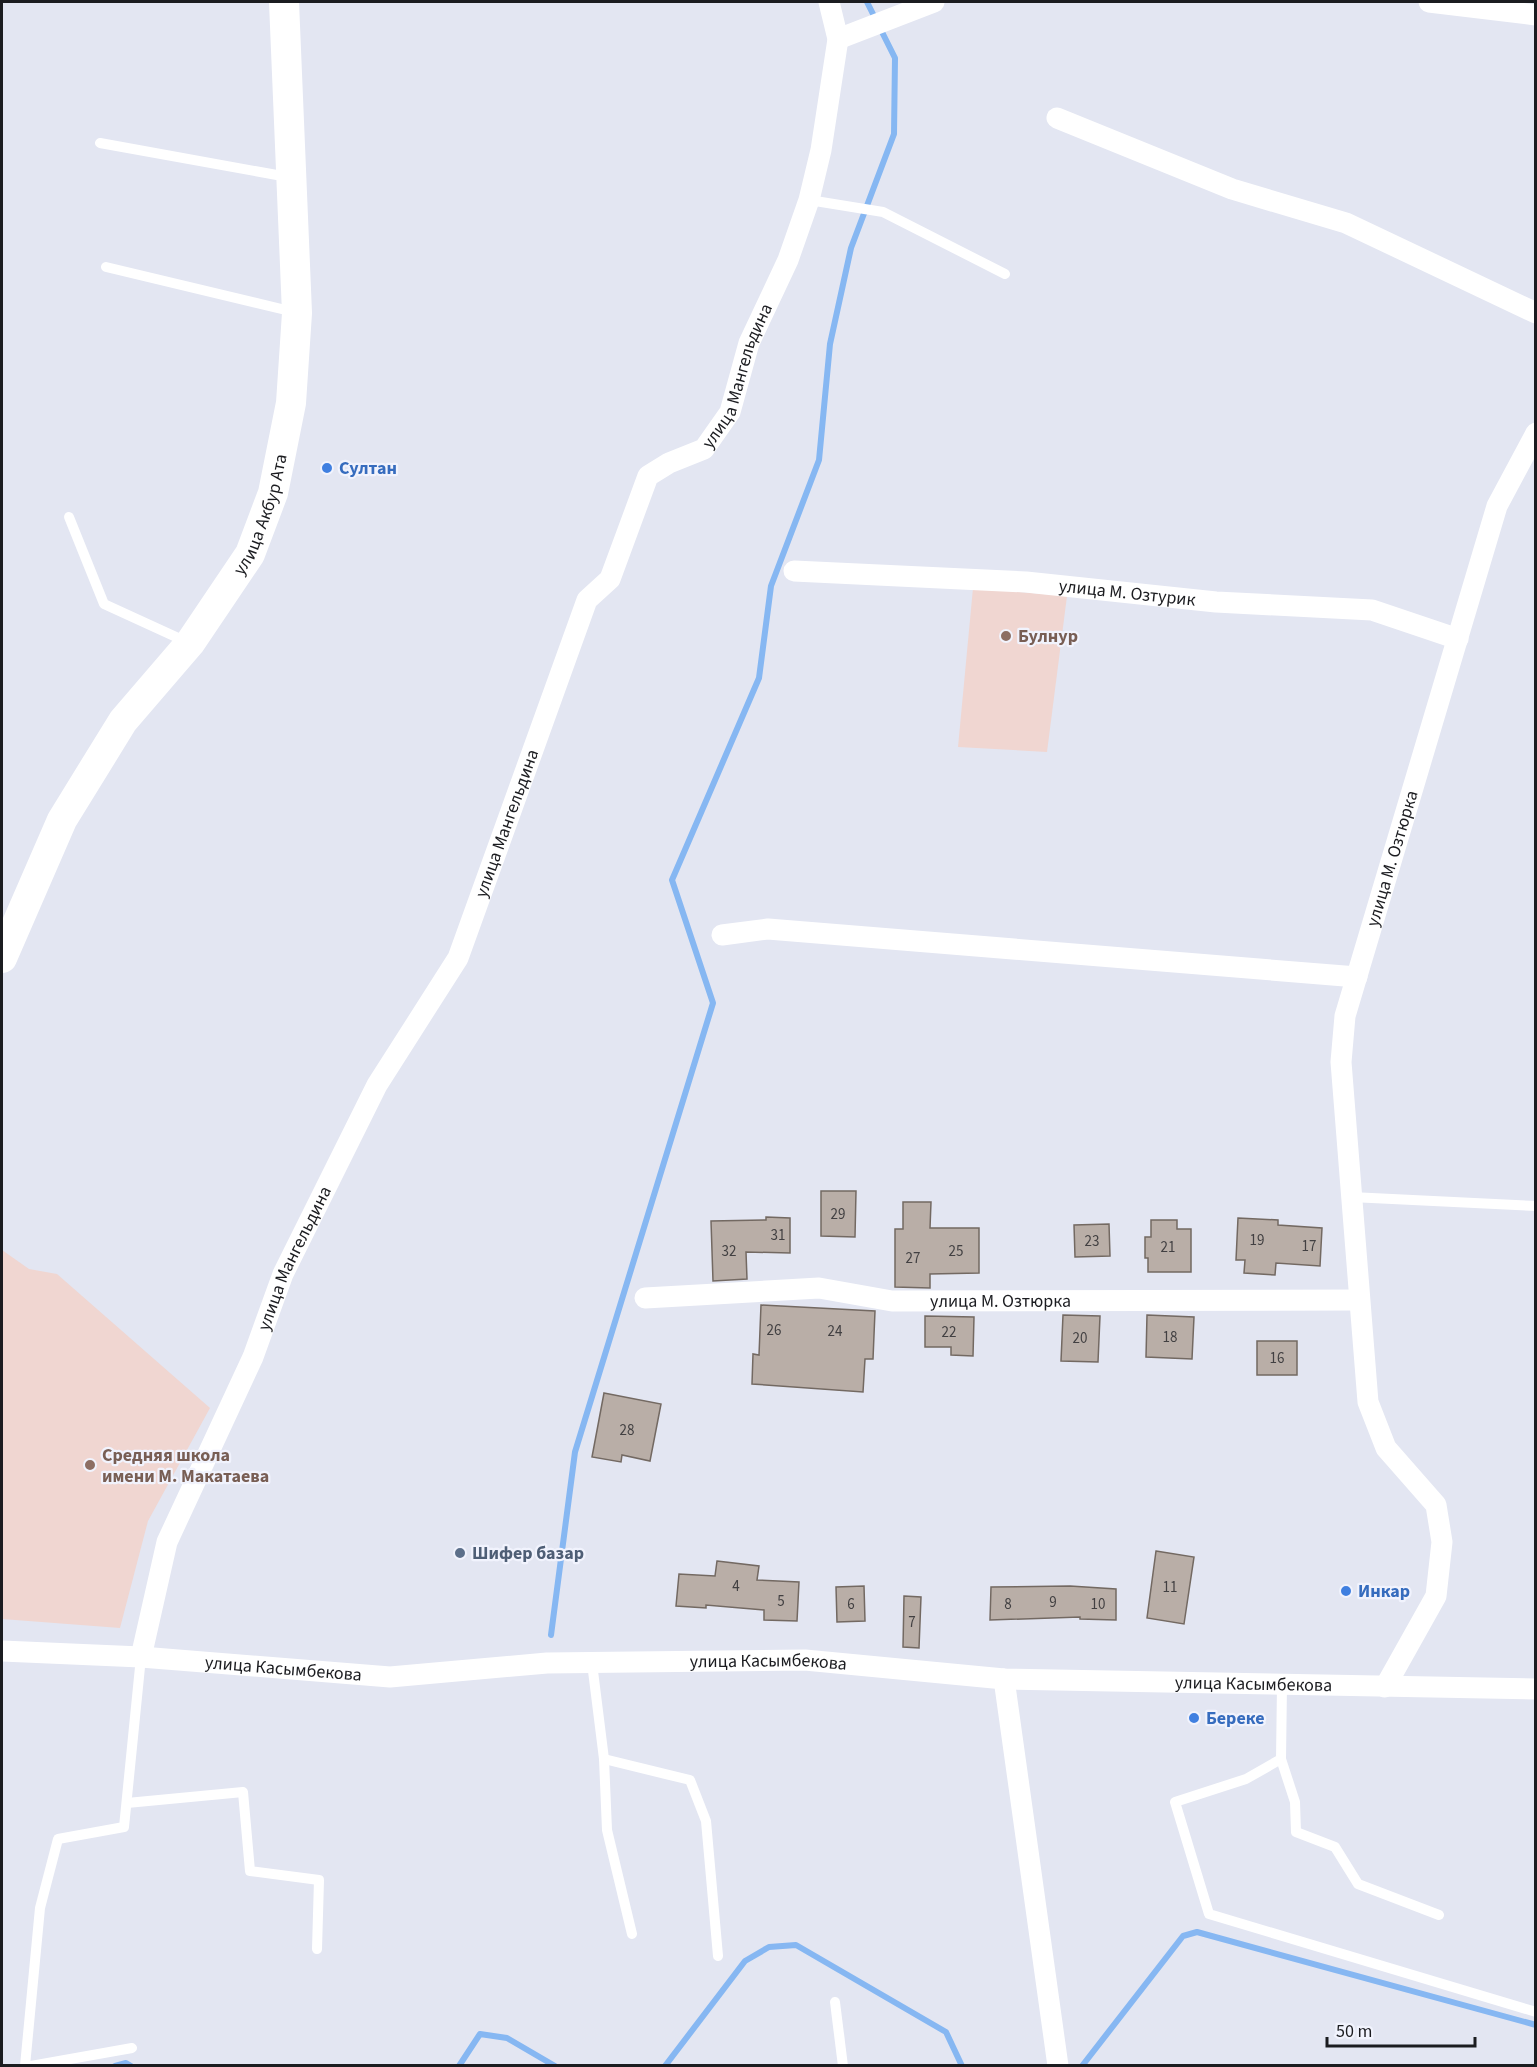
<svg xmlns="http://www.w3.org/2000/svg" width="1537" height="2067" font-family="'Source Sans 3',sans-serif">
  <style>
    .education { fill: #f0d6d1 }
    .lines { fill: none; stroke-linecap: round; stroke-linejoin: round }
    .stream { stroke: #86b7f2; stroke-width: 6 }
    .building { fill: #b9aea7; stroke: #736962; stroke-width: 1.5 }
    .lane { stroke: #fff; stroke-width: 10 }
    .street { stroke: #fff; stroke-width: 21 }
    .secondary { stroke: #fff; stroke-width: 30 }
    .shop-dot { fill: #3f7fe0; stroke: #f1f3fd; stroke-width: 2 }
    .education-dot { fill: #8d6e63; stroke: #f1f3fd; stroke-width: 2 }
    .service-dot { fill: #5c6f8a; stroke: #f1f3fd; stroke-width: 2 }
    .labels { text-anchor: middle; stroke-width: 4.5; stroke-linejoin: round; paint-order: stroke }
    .number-label { font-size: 15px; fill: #424042 }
    .street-label { font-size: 18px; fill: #1b1c20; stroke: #f1f3fd }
    .shop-label { font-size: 18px; font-weight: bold; fill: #366cbe; stroke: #f1f3fd; text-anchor: start }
    .education-label { font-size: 18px; font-weight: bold; fill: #785e54; stroke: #f1f3fd; text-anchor: start }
    .service-label { font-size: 18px; font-weight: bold; fill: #4e5e75; stroke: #f1f3fd; text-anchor: start }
  </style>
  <rect width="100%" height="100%" fill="#e3e6f2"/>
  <g class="education">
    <path d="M973,588L1067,596L1047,752L958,747Z"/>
    <path d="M2,1250L29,1269L57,1274L210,1408L148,1521L120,1628L2,1619Z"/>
  </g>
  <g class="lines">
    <g class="stream">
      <path d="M551,1635L575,1452L713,1003L672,880L759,678L771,586L819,460L830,344L851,248L894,134L895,58L867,2"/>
      <path d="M115,2066L126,2063L131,2066"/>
      <path d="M459,2066L480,2034L507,2038L555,2066"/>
      <path d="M665,2066L745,1961L769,1947L796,1945L946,2032L962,2066"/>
      <path d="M1082,2066L1183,1936L1197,1932L1536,2025"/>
    </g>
  </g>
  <g class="building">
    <path d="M821,1191H856L855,1237L821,1236Z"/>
    <path d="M903,1202H931L930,1228H979V1273L930,1274V1288L895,1287V1229H903Z"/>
    <path d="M766,1217L790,1218V1253L746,1252L747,1279L713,1281L711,1221L766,1220Z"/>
    <path d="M1238,1218L1278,1220V1225L1322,1228L1320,1266L1276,1263L1275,1275L1244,1273L1245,1260H1236Z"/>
    <path d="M1151,1220H1177V1229H1191V1272H1148V1258H1145V1237H1151Z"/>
    <path d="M1109,1224L1110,1256L1075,1257L1074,1225Z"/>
    <path d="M761,1305L875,1311L873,1359H865L863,1392L752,1384L753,1354L759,1355Z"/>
    <path d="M1063,1315L1100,1316L1098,1362L1061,1361Z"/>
    <path d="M1147,1315L1194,1317L1192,1359L1146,1357Z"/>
    <path d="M925,1316L974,1317L973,1356L951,1355V1347H925Z"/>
    <rect x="1257" y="1341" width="40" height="34"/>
    <path d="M604,1393L661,1404L650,1461L622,1455L621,1462L592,1457Z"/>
    <path d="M1156,1551L1194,1557L1184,1624L1147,1618Z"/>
    <path d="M717,1561L759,1566L757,1580L799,1582L797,1621L764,1620V1610L706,1605V1608L676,1606L679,1574L715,1576Z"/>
    <path d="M864,1586L865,1621L837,1622L836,1587Z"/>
    <path d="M1070,1586L1116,1589V1620L1080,1619V1617L990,1620L991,1587Z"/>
    <path d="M904,1596L921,1597L919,1648L903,1647Z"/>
  </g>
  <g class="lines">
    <g class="lane">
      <path d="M100,143L288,177"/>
      <path d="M809,200L883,212L1005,274"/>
      <path d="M106,267L294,312"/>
      <path d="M69,517L104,604L187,642"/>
      <path d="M1351,1197L1536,1206"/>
      <path d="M592,1663L604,1759L607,1830L632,1934"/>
      <path d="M1282,1685L1281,1759L1295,1802L1296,1832L1335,1847L1358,1884L1439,1915"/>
      <path d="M604,1759L690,1780L706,1821L718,1956"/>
      <path d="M1281,1759L1246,1779L1175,1802L1209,1914L1536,2012"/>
      <path d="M127,1803L243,1792L250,1871L319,1880L317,1949"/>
      <path d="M835,2002L843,2066"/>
      <path d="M25,2066L40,1908L58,1839L124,1827L141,1657"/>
      <path d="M31,2066L132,2048"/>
    </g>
    <g class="street">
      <path d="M1429,2L1536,15"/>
      <path d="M838,39L934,2"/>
      <path d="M1057,118L1232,189L1346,223L1536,313"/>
      <path id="s1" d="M794,571L1026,582L1216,602L1372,610L1458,639"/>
      <path d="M722,935L768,929L1357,977"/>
      <path id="s2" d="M645,1298L819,1288L892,1301L1359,1300"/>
      <path id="s3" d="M2,1651L141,1657L390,1677L547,1663L805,1660L1004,1679L1536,1689"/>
      <path id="s4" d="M141,1657L167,1542L253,1357L283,1274L377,1085L458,958L587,600L610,579L648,476L669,463L704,449L730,412L749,343L788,260L809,200L821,150L838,39L829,2"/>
      <path d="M1004,1679L1058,2066"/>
      <path id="s5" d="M1385,1687L1436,1596L1442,1542L1436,1505L1386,1448L1368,1402L1341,1062L1345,1016L1497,506L1536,433"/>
    </g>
    <path class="secondary" id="s6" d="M2,958L62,820L123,721L190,643L250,554L273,493L291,403L297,313L284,2"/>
  </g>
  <g class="shop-dot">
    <circle cx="327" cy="468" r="6"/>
    <circle cx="1346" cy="1591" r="6"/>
    <circle cx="1194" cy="1718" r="6"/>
  </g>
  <g class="education-dot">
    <circle cx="1006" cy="636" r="6"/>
    <circle cx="90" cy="1465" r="6"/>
  </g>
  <circle class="service-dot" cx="460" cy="1553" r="6"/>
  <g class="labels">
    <g class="number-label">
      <text x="838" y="1219">29</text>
      <text x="778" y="1240">31</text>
      <text x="1257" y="1245">19</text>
      <text x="1092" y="1246">23</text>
      <text x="1309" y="1251">17</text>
      <text x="1168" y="1252">21</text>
      <text x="729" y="1256">32</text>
      <text x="956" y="1256">25</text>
      <text x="913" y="1263">27</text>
      <text x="774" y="1335">26</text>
      <text x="835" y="1336">24</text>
      <text x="949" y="1337">22</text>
      <text x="1170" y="1342">18</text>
      <text x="1080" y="1343">20</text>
      <text x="1277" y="1363">16</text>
      <text x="627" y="1435">28</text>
      <text x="736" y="1591">4</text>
      <text x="1170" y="1592">11</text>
      <text x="781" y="1606">5</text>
      <text x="1053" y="1607">9</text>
      <text x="851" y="1609">6</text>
      <text x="1008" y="1609">8</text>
      <text x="1098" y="1609">10</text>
      <text x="912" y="1627">7</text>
    </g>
    <g class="street-label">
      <text dy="6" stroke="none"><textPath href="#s4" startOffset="1437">улица Мангельдина</textPath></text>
      <text dy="6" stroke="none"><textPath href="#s6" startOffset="518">улица Акбур Ата</textPath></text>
      <text dy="6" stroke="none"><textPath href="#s1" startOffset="334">улица М. Озтурик</textPath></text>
      <text dy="6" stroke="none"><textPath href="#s4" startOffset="915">улица Мангельдина</textPath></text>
      <text dy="6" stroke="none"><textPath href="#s5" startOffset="873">улица М. Озтюрка</textPath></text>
      <text dy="6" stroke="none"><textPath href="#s4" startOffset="429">улица Мангельдина</textPath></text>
      <text dy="6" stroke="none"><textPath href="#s2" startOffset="357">улица М. Озтюрка</textPath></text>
      <text dy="6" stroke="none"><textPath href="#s3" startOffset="768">улица Касымбекова</textPath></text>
      <text dy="6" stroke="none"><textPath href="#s3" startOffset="282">улица Касымбекова</textPath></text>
      <text dy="6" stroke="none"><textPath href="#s3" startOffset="1254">улица Касымбекова</textPath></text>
    </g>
    <g class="shop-label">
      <text x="339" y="474">Султан</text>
      <text x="1358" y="1597">Инкар</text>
      <text x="1206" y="1724">Береке</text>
    </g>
    <g class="education-label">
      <text x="1018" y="642">Булнур</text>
      <text x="102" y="1461">Средняя школа<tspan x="102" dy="21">имени М. Макатаева</tspan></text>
    </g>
    <g class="service-label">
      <text x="472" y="1559">Шифер базар</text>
    </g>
  </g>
  <rect width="1537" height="2067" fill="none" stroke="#1b1c20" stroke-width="6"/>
  <path d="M1327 2037v9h148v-9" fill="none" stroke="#1b1c20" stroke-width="3"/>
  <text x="1336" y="2037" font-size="18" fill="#1b1c20" stroke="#f1f3fd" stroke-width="4.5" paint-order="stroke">50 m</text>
</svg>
